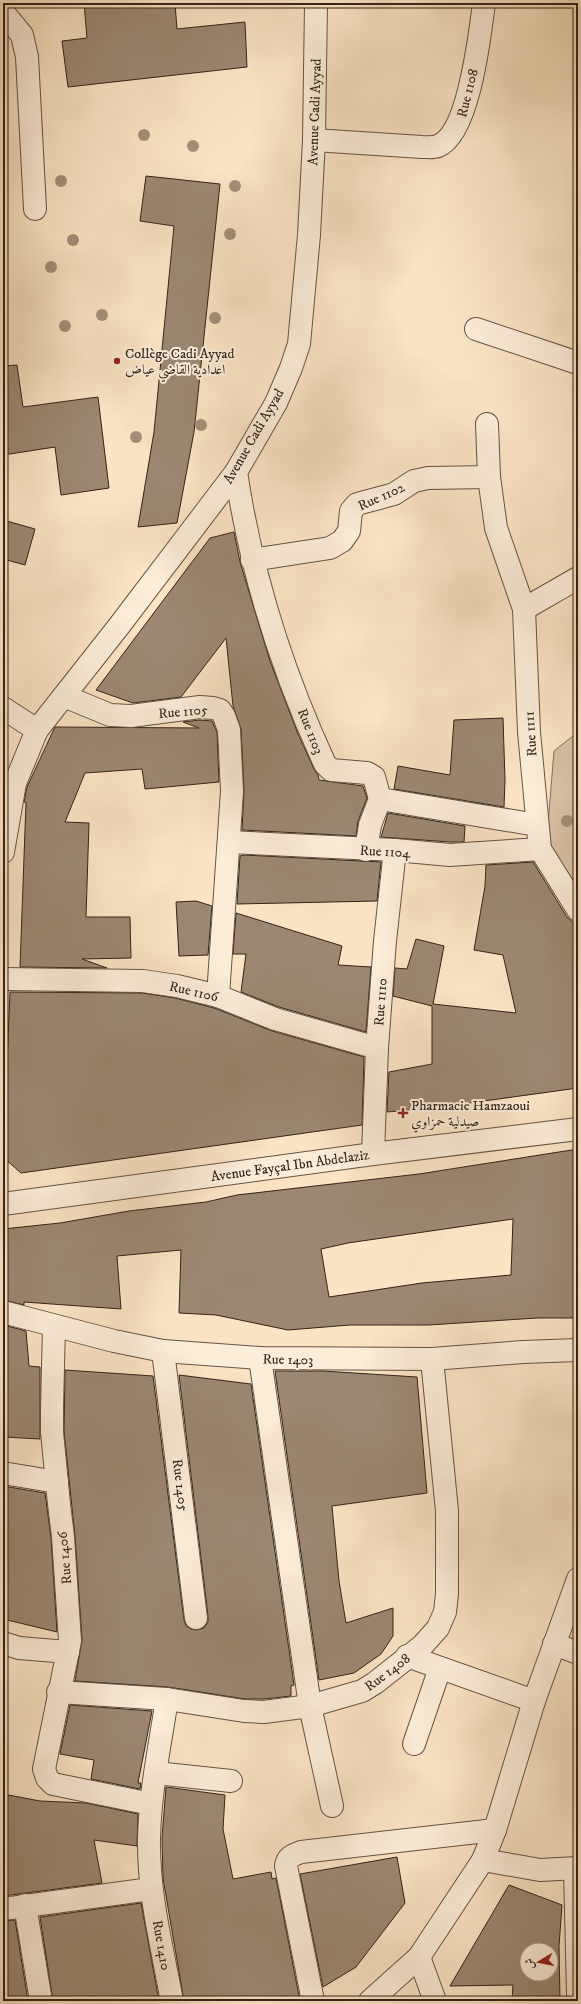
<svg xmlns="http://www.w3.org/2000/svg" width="581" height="2004" font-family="'IM FELL DW Pica',Amiri,serif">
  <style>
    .green { fill: #d9c3a7; stroke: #877260 }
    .building { fill: #9b8772; stroke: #352219; fill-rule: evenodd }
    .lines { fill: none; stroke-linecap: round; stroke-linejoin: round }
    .street-casing { stroke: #665244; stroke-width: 24 }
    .street { stroke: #fcedd9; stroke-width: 22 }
    .tree { fill: #a48f79 }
    .poi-dot { fill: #8f2418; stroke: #fcedd9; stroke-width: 1.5 }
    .labels { text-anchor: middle; stroke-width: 4; stroke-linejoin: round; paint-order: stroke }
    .street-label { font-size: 14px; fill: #352219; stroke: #fcedd9 }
    .poi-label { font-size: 14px; fill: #352219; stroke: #fcedd9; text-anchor: start }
  </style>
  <rect width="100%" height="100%" fill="#fae4c4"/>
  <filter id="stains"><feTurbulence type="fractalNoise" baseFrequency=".005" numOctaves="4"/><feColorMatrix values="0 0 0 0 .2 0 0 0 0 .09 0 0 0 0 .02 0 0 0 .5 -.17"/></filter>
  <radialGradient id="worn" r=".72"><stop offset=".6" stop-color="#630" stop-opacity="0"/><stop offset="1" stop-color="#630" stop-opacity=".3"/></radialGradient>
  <path class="green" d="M578,732V901L547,837L554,751Z"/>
  <g class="building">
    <path d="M84,3H175L177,29L245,22L247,67L68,87L62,41L87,38Z"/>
    <path d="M146,176L220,184L194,432L177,523L138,527L154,432L174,226L140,221Z"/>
    <path d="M17,365L23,407L98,397L109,488L61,495L55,447L3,455V366Z"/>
    <path d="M3,520L35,529L25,565L3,559Z"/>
    <path d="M234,532L240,562L270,661L298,734L314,769L318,775L319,780L363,786L367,798L358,821L356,836L242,830L244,790L241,729L233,706L226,638L181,697L133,703L96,690L210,538Z"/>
    <path d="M503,718L505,780L504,807L394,789L398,766L450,775L454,720Z"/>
    <path d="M200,720L212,721L217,732L219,782L145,789L142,769L85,773L65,822L89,823L86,917H130L131,958L82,959L107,968L20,967L26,802H24L27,787L54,729L55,727L199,728L183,722Z"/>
    <path d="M388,813L465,826L464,842H450L381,837Z"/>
    <path d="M244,855L381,862L377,901L237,904L240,856Z"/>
    <path d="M533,862L567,917L578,927V1088L433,1108L387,1112L389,1072L432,1064V1006L393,996L395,968L407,969L416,939L444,946L433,1004L516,1013L503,955L474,950L485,886L486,865Z"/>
    <path d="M196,901L212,906L208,955L179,956L176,902Z"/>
    <path d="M236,913L342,946L338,965L371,967L366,1032L279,1007L241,992L246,954H233Z"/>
    <path d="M10,992L142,993L175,998L214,1008L272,1031L364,1057L362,1125L21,1173L3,1157Z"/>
    <path d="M578,1149V1318H537L429,1325H350L288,1330L216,1315L179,1313L181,1250L117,1256L121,1309L24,1302V1305L3,1300V1229L60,1223L129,1211L206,1202L237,1195L419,1174ZM513,1219L511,1275L422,1283L329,1297L321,1249L348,1243Z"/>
    <path d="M3,1325L26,1331L29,1366L40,1367V1439L3,1437Z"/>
    <path d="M65,1370L153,1376L184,1620L186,1626L191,1629L197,1630L204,1628L208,1622V1616L179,1375L251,1384L294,1685L291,1686V1696L264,1699H245L168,1687L75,1681L82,1640L75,1536L64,1431Z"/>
    <path d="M275,1371H323L417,1377L427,1493L332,1506L339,1581L346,1623L393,1608V1636L381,1654L354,1673L319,1680Z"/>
    <path d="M3,1486L45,1493L51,1538L57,1632L3,1619Z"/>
    <path d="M70,1705L152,1711L138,1783H141L140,1789L91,1779L94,1760L60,1754Z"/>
    <path d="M166,1787L225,1795L223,1829L233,1879L271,1872L272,1879L276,1878L300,2001H184L163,1878L162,1838Z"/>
    <path d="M3,1794L40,1801L86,1803L138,1814L137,1846L94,1840L102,1883L3,1896Z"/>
    <path d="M397,1857L405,1903L356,1967L323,1987L300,1874Z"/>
    <path d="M509,1885L562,1905L559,1946L560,2001H512L513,1985L450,1986ZM527,1950H551V1974H527Z"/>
    <path d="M141,1903L159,2001H53L40,1917Z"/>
    <path d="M15,1920L28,2001H3V1921Z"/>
  </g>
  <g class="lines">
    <defs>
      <g id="street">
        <path d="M3,12L22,35L27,57L35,209"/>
        <path d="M314,140L422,147C427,147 433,148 438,146C469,134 480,34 484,3"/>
        <path d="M476,329L578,363"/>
        <path d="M487,424L489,477L496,528L524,609L529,732L540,849L578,910"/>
        <path d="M236,472C251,572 282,671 325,764L331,770L367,773L374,777L380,799L537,825"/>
        <path d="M252,560L330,548L342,541L349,531L351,511L357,504L394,494L414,481L428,478L489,477"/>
        <path d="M524,609L578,578"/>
        <path d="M64,696L110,715L131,716L200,707L213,708L220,710L224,716L229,730L232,791L218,996"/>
        <path d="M3,708L37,730"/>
        <path d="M229,842L395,850L450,855L540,849"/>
        <path d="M366,850L370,825L380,799"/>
        <path d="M3,852L15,783L37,730L119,626L236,472L276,403L291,368L299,344L309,235L314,140L316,3"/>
        <path d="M3,979L143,981L177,986L218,996L275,1019L377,1048"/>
        <path d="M373,1154L377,1048L385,941L395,850"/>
        <path d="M3,1204L373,1154L578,1129"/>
        <path d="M3,1312L114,1341L163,1351L260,1358L432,1359L523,1352L578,1350"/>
        <path d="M54,1326L52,1407V1432L59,1504L63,1537L70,1641L44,1769L47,1778L53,1784L151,1804"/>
        <path d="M163,1351L196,1618"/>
        <path d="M260,1358L310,1706L332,1806"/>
        <path d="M3,1473L57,1482"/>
        <path d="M3,1643L19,1648L68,1652"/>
        <path d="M554,1644L578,1653"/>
        <path d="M407,1656L534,1701"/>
        <path d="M58,1692L167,1699L244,1711L264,1712L310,1706L362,1691L375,1683L422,1646L438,1628L445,1612L447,1594V1511L432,1359"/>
        <path d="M167,1699C160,1745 150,1792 149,1838C148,1893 162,1947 172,2001"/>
        <path d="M414,1744L440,1668"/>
        <path d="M156,1773L231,1781"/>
        <path d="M483,1860L540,1870L578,1868"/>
        <path d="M575,1869L578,1993"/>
        <path d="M25,1905L41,2001"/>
        <path d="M3,1909L151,1889"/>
        <path d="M419,1957L435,2001"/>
        <path d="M313,2001L286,1866C287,1857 293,1855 301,1852L495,1830"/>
        <path d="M370,2001L419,1957L483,1860L495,1830L534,1701L578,1579"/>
      </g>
    </defs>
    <use href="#street" class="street-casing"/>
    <use href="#street" class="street"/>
  </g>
  <g class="tree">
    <circle cx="144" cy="135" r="6"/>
    <circle cx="193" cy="146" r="6"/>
    <circle cx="61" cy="181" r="6"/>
    <circle cx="235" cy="186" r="6"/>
    <circle cx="230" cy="234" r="6"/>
    <circle cx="73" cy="240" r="6"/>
    <circle cx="51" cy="267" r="6"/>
    <circle cx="102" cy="315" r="6"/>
    <circle cx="215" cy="318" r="6"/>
    <circle cx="65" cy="326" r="6"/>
    <circle cx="201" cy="425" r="6"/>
    <circle cx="136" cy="437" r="6"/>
    <circle cx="567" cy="821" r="6"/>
  </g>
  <g class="poi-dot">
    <circle cx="117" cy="361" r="4"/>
    <path d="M401 1107h4v4h4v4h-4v4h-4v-4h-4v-4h4z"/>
  </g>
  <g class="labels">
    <g class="street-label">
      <text transform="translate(467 93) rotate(-76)" y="5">Rue 1108</text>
      <text transform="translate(314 112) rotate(-88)" y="5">Avenue Cadi Ayyad</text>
      <text transform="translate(253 436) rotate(-60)" y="5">Avenue Cadi Ayyad</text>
      <text transform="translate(381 496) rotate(-24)" y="5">Rue 1102</text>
      <text transform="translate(183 711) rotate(-5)" y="5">Rue 1105</text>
      <text transform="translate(311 731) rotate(68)" y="5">Rue 1103</text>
      <text transform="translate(530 734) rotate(-94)" y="5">Rue 1111</text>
      <text transform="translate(385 851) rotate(3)" y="5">Rue 1104</text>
      <text transform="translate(194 991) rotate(13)" y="5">Rue 1106</text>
      <text transform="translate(380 1002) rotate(-86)" y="5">Rue 1110</text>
      <text transform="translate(290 1165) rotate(-8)" y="5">Avenue Fayçal Ibn Abdelaziz</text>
      <text transform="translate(288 1359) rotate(1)" y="5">Rue 1403</text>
      <text transform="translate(181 1485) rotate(83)" y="5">Rue 1405</text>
      <text transform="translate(64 1558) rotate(-95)" y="5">Rue 1406</text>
      <text transform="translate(387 1672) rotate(-37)" y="5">Rue 1408</text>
      <text transform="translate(162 1945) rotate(80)" y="5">Rue 1410</text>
    </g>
    <g class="poi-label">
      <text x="125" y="358">Collège Cadi Ayyad<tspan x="125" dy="16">اعدادية القاضي عياض</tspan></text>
      <text x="411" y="1110">Pharmacie Hamzaoui<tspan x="411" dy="16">صيدلية حمزاوي</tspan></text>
    </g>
  </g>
  <rect width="581" height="2004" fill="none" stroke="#fae4c4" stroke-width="16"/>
  <rect x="4" y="4" width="573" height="1996" fill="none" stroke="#352219" stroke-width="2"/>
  <rect x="8" y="8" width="565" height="1988" fill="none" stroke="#352219"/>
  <g transform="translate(539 1962) rotate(260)"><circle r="19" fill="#fcedd9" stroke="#ac9c8c"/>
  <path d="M0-3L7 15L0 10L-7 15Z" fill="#8f2418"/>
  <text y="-6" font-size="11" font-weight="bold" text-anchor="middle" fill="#352219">ش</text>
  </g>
  <rect width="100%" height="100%" filter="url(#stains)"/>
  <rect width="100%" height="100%" fill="url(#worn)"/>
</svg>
